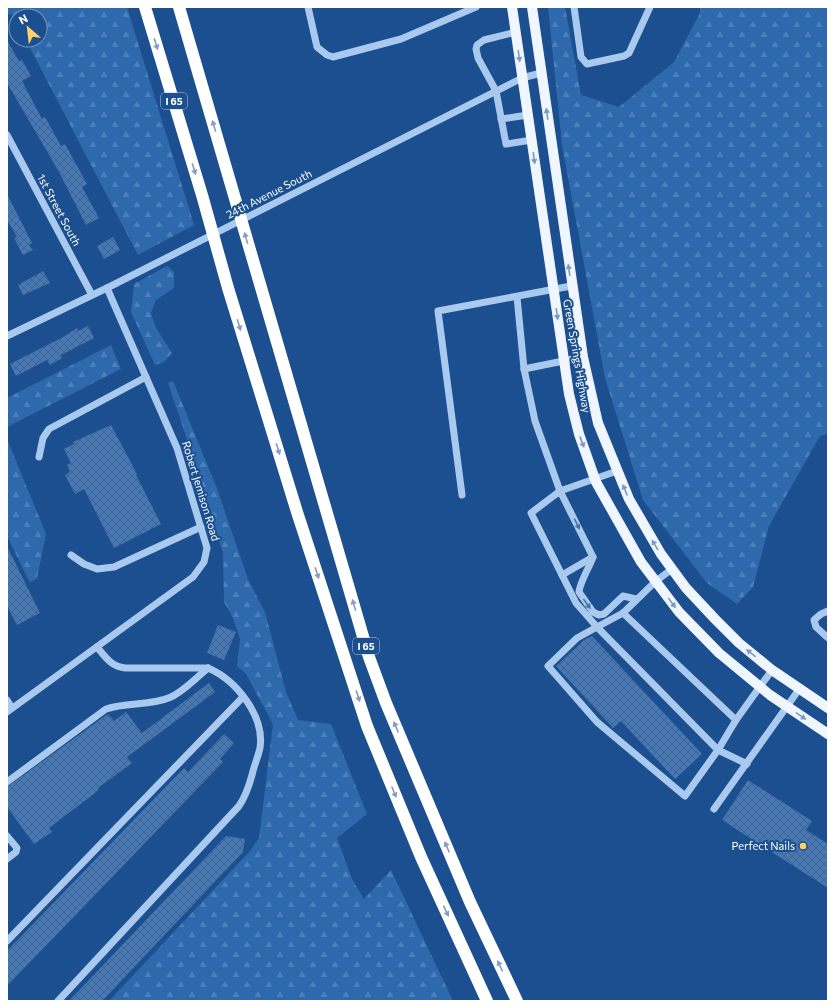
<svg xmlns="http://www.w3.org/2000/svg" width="835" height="1008" font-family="Commissioner,sans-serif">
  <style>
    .forest { fill: url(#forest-firs) }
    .building { fill: url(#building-cross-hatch) }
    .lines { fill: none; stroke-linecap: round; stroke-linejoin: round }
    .minor { stroke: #a9c9ee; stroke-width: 7 }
    .major { stroke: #f0f6ff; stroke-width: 10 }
    .highway { stroke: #fff; stroke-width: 12 }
    .oneway { fill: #829ec1 }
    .oneway2 { fill: #7b9ac1 }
    .oneway3 { fill: #4674ac }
    .poi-dot { fill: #ffd166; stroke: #1b4f8f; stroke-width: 1.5 }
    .labels { text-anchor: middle; stroke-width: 4; stroke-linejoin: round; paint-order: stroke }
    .shield { fill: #1b4f8f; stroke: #bbcadd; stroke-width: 1 }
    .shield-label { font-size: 10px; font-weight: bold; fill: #fff }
    .street-label { font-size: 11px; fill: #fff; stroke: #1b4f8f }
    .poi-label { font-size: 11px; fill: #fff; stroke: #1b4f8f; text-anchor: end }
  </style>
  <defs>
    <pattern id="forest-firs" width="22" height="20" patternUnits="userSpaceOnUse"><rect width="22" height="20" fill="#2e69ad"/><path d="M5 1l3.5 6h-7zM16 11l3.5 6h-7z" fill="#4d80b9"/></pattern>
    <pattern id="building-cross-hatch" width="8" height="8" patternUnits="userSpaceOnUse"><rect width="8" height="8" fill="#4478b7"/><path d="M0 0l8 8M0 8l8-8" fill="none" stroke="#486282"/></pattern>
  </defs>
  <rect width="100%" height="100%" fill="#1b4f8f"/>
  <g class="forest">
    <path d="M7,7H127L194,225L138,255L30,48L47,35L46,22L40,20V16H19L8,14Z"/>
    <path d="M548,7H565L581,95L619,107L674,62L700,13V7H828V434L820,436L769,526L753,587L737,604L707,583L643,500L605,378L562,145Z"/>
    <path d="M167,266L174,272V288L156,300L151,313L156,328L172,353L164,362L155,365L131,312L134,284Z"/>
    <path d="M111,345L121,369L7,427V398Z"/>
    <path d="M173,381L216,486L248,579L265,612L286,692L298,720L331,724L367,814L337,838L352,879L364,899L391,870L453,1001H109L249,852L259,838L273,724L246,674L237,666L240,639L233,618L224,602L223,553L179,415L168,383Z"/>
    <path d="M7,439L46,534L37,578L30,583L7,536Z"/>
  </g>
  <g class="building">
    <path d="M7,40L19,61L22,60L31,76L22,81L42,119L45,117L61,146L65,144L87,184L82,187L99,218L86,225L59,172L7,83Z"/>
    <path d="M7,194L32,243L29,245L33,250L23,255L14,238L17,237L7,220Z"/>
    <path d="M113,237L120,250L104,259L97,246Z"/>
    <path d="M43,271L50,283L23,295L18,285Z"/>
    <path d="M88,326L94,338L61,355L62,358L50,365L47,360L16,376L10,364L65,336L77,328L78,331Z"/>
    <path d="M111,425L137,474L136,475L161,524L114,548L84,489L75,494L65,475L70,472L67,465L71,463L64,449L74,444L73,442Z"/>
    <path d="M7,546L40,613L17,625L7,606Z"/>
    <path d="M218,625L236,632L224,660L207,653Z"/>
    <path d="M592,636L702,754L675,779L621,721L613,728L556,666L584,640Z"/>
    <path d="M209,683L215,692L127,757L132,763L98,788L99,790L49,828L52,832L34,844L7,807V787L108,714L114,721L126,712L142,733Z"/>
    <path d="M224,734L234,743L220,759L223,762L7,986V951L184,768L188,772Z"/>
    <path d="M748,780L812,821L806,830L828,844V888L722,820Z"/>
    <path d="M226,836L245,839L243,852L102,1001H69Z"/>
  </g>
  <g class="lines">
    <g class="minor">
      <path d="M308,7L317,47L327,55L333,57L401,39L476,7"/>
      <path d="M574,7L581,57L587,64L624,56L629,53L650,7"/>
      <path d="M516,32L484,40L477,45L476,49L478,58L496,91L506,144L532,140"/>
      <path d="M501,119L528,115"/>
      <path d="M7,135L92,295"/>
      <path d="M517,297L524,369L583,357"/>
      <path d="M7,336L107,288L522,78L541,73"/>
      <path d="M524,369L535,421L560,491L617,471"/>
      <path d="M39,457L43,438L49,429L146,377"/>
      <path d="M462,495L438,311L571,286"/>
      <path d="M71,555L84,564L97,569L114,567L201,527"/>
      <path d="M562,575L593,557"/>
      <path d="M636,599L623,596L604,614L599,615L593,612L579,592C580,582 589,568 593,557L560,491L531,513L576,603L597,627L623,613L656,581L672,569"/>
      <path d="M828,611L821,614L814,620L816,627L828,638"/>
      <path d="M623,613L736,720L772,670"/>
      <path d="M597,627L718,750L685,796L597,722L548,666L577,638Z"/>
      <path d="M7,700L12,708"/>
      <path d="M7,712L193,577L204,562L207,548L177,448L107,288"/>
      <path d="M736,720L718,750L747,764"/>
      <path d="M7,782L106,709C127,702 151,706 171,697C184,691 197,677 208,668"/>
      <path d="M714,809L800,688"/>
      <path d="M7,836L17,848L16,852L7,859"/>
      <path d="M7,941L243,697"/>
      <path d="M58,1001L239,806C246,796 249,786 252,775C254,766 258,757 260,748C265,716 236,680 208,668H125C111,666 106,658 97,647"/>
    </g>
    <g class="major">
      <path d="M512,7L569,394L579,434L596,482L641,562L679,612L719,653L770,695L828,734"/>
      <path d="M532,7L583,357L598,423L629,499L661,554L686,588L715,619L739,643L772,670L828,708"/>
    </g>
    <g class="highway">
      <path d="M145,7L202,195L228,288L297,512L367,726L421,857L487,1001"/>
      <path d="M179,7L369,657L386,703L470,902L517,1001"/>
    </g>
  </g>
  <defs><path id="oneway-solid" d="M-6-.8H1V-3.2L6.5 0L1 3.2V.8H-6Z"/></defs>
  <g class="oneway">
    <use href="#oneway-solid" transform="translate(156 44) rotate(73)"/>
    <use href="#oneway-solid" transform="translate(214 126) rotate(-106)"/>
    <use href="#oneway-solid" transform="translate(194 169) rotate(73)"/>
    <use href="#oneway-solid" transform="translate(246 238) rotate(-106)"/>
    <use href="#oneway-solid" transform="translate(239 325) rotate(73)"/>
    <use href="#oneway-solid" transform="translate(278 449) rotate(73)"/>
    <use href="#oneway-solid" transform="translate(317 573) rotate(72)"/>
    <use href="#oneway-solid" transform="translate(354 605) rotate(-106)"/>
    <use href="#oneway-solid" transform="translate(358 696) rotate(72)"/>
    <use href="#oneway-solid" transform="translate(396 727) rotate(-113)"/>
    <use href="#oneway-solid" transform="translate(394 792) rotate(68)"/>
    <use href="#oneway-solid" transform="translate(447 847) rotate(-113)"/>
    <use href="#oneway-solid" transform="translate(446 911) rotate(65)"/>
    <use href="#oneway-solid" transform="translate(500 966) rotate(-115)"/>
  </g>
  <g class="oneway2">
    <use href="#oneway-solid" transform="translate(519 56) rotate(82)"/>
    <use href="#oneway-solid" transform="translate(547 114) rotate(-98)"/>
    <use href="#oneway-solid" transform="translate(534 158) rotate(82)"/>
    <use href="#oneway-solid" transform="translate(569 270) rotate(-98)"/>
    <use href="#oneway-solid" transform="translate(557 314) rotate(82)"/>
    <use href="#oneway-solid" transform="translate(582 442) rotate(70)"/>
    <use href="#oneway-solid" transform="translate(625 490) rotate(-112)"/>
    <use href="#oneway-solid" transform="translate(655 545) rotate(-121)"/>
    <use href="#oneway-solid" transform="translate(672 603) rotate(53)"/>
    <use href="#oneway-solid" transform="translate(751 653) rotate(-141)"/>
    <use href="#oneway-solid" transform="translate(801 716) rotate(34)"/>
  </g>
  <g class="oneway3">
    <use href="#oneway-solid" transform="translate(577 524) rotate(64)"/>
    <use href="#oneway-solid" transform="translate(587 604) rotate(54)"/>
  </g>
  <circle class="poi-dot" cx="803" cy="846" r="4"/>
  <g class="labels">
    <g class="shield">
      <rect x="161" y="93" width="26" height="16" rx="3"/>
      <rect x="353" y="638" width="26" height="16" rx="3"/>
    </g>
    <g class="shield-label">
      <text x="174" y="105">I 65</text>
      <text x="366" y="650">I 65</text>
    </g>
    <g class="street-label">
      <text transform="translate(269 194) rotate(-27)" y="4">24th Avenue South</text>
      <text transform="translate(59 210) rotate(62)" y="4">1st Street South</text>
      <text transform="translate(577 356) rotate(80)" y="4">Green Springs Highway</text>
      <text transform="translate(201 491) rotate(73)" y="4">Robert Jemison Road</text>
    </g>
    <g class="poi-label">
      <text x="795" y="850">Perfect Nails</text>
    </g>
  </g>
  <rect width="835" height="1008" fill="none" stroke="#ffffff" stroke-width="16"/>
  <g transform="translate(28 28) rotate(332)"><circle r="19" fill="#1b4f8f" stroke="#7695bc"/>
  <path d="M0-3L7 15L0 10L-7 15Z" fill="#ffd166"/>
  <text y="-6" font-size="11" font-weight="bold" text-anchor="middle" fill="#ffffff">N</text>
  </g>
</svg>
